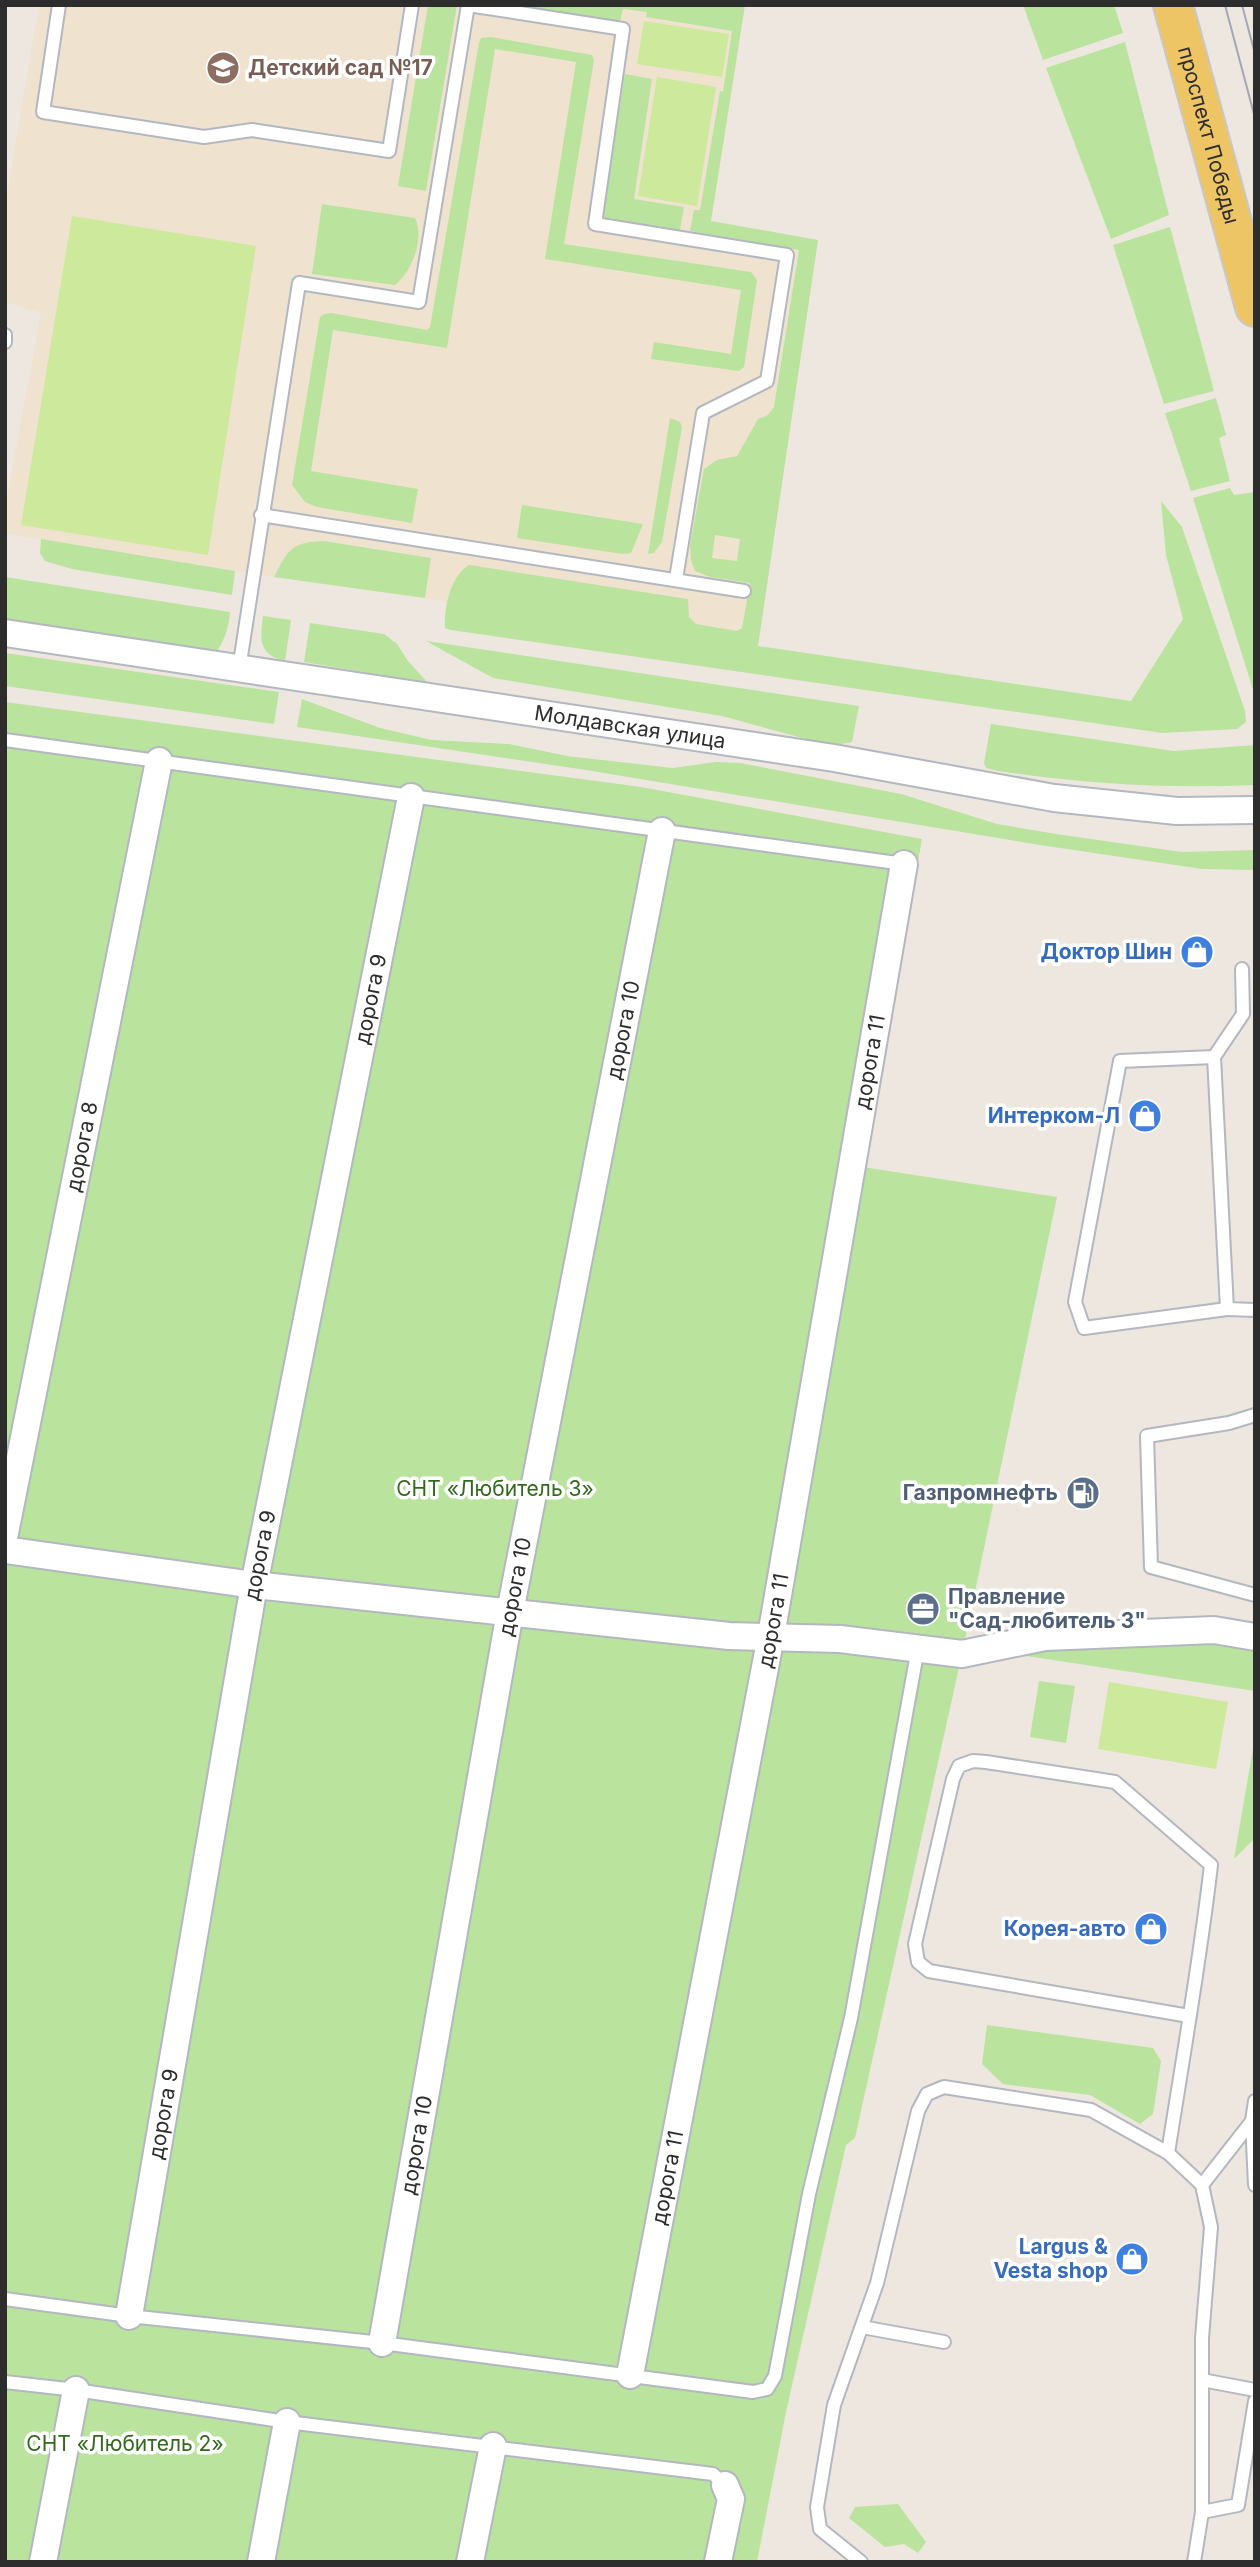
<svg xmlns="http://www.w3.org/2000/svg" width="1260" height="2567" font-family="Inter,sans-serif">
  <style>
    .education { fill: #efe3d0 }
    .green { fill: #bae39e; fill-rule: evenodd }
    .pitch { fill: #cde99b }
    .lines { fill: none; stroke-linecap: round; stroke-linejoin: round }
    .service-casing { stroke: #b3b7c0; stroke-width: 16 }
    .minor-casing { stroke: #b3b7c0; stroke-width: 30 }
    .primary-casing { stroke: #c8c8c8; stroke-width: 42 }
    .service { stroke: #fff; stroke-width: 12 }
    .minor { stroke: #fff; stroke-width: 26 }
    .primary { stroke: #eec565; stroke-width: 38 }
    .tram { stroke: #a2a7b7; stroke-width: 2 }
    .labels { text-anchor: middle; stroke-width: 7; stroke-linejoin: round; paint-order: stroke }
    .education-label { font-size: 21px; font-weight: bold; fill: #785e54; stroke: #fff; text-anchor: start }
    .street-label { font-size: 21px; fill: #2d2d2d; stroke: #fff }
    .shop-label { font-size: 21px; font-weight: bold; fill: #366cbe; stroke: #fff; text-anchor: end }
    .park-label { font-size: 21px; fill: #326a1d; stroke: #fff }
    .service-label { font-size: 21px; font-weight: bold; fill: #4e5e75; stroke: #fff; text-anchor: end }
  </style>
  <rect width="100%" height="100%" fill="#eee7e0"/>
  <path class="education" d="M39,5H745L711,221L818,240L758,646L252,574L5,534V508L41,313L5,302V205Z"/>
  <g class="green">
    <path d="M428,5H457L426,191L398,186Z"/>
    <path d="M512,5H745L711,221L818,240L758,646L1131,701L1183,619L1166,555L1161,501L1182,527L1245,711L1246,722L1237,729L1162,733L451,630L445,628C444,607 450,577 469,565L688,599L689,617L696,624L737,631L742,628L750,583L710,577L695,571L691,560L690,545L704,469L717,460L737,456L758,419L768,415L774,407L799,250L690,231L694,210H700L720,91L723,92L732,31L646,17L647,12L623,9L620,21ZM715,535L740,539L737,561L712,558Z"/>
    <path d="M1023,5H1114L1123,33L1043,60Z"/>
    <path d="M491,37L592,55L594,60L564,244L751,272L757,280L744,367L739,371L651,359L654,342L731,354L741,290L545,259L576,62L495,49L447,348L333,330L311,471L418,489L412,523L317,507L305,502L292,485L320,317L324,314L331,313L427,330L430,327L479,43L481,38Z"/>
    <path d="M1125,42L1169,215L1111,239L1046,68Z"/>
    <path d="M625,74L652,79L634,199L684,207L680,230L603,218Z"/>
    <path d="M322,204L415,218C425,239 412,271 395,285L312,274Z"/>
    <path d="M1170,227L1214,391L1164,404L1113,245Z"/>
    <path d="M1216,398L1226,435L1219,438L1230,481L1191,491L1165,413Z"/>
    <path d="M670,418L680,422L682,427L662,542L654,553L648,554Z"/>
    <path d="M1230,488L1234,495L1255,492V696L1193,498Z"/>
    <path d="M522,505L643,524L631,553L622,554L517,538Z"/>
    <path d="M41,539L235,571L232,595L72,569L45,561L40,553Z"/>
    <path d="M324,541L431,558L425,598L274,577C288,549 292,542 324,541Z"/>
    <path d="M5,577L230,612C229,626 225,638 218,650L207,652L5,619Z"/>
    <path d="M263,616L291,620L285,661C258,655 260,639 263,616Z"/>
    <path d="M310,623L384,634L397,644L408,661L428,683L304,662Z"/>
    <path d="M426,641L859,706L852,742L837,745L820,743L722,716L493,678Z"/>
    <path d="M5,653L279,692L274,724L5,686Z"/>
    <path d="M302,699L380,728L432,740L509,744L567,756L673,768L716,762L740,763L901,794L997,824L1056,834L1182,852L1255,850V870L1202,869L1040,845L586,770L297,727Z"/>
    <path d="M5,702L641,787L922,839L863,1167L1057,1197L962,1654L855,2138L846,2145L786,2412L757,2562H5Z"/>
    <path d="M991,724L1174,751L1255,745V785C1168,789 1084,784 998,771L986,768L984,763Z"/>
    <path d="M1220,1643L1255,1649V1691L1027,1656L1040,1649Z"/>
    <path d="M1039,1681L1075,1686L1066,1743L1030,1737Z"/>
    <path d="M1255,1737V1838L1234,1859Z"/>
    <path d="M987,2025L1153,2048L1161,2061L1153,2114L1140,2124L1090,2095L1003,2084L982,2064Z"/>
    <path d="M898,2504L926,2542L918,2553L904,2544L885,2547L849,2518L855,2507Z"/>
  </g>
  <g class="pitch">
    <path d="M644,21L729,34L722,77L637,64Z"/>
    <path d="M657,77L716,87L697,206L638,196Z"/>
    <path d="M72,216L256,246L208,555L21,525Z"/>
    <path d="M1109,1682L1228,1702L1216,1769L1098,1749Z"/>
  </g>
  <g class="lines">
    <defs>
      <g id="service">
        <path d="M59,5L43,112L204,137L252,130L389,151L412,5"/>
        <path d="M5,335V342"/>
        <path d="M261,515L744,591"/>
        <path d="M239,669L299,283L419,302L468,5L623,29L595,224L787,255L767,381L703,413L676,579"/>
        <path d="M5,740L904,864"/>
        <path d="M1242,969L1243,1014L1214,1057L1227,1309L1255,1310"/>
        <path d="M1214,1057L1120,1061L1075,1302L1084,1328L1227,1309"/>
        <path d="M1255,1415L1229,1423L1147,1436L1151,1567L1255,1595"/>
        <path d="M1189,2016L929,1971L918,1962L915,1944L953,1779L959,1766L973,1761L986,1762L1115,1782L1211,1865C1200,1961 1183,2057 1168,2153L1202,2185L1211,2227L1202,2338V2512L1194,2562"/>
        <path d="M1255,2101L1252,2121L1255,2185"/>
        <path d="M1202,2185L1252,2121"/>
        <path d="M5,2299L129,2316L382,2343L753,2392L767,2389L775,2376L809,2194L851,2018L918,1648"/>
        <path d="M862,2327L944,2342"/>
        <path d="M1202,2380L1255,2390"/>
        <path d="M5,2382L76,2390L287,2422L713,2474L725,2485"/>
        <path d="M1202,2512L1238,2505L1255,2401"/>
        <path d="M861,2562L820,2529L817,2507L834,2405L877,2283L918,2111L927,2094L944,2087L1091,2110L1168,2153"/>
      </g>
      <g id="minor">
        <path id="s1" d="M5,633L834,758L1054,798L1177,811L1255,810"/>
        <path id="s2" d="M5,1533L159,761"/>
        <path d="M5,1550L254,1585L729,1636L840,1639L962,1654L1045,1637L1214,1630L1255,1637"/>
        <path id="s3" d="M129,2316L254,1585L411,797"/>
        <path id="s4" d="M382,2343L510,1612L662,831"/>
        <path id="s5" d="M630,2375L771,1636L904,864"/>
        <path d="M43,2562L76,2390"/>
        <path d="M261,2562L287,2422"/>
        <path d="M470,2562L493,2446"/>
        <path d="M718,2562L731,2499L725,2485"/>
      </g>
      <g id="primary">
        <path id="s6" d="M1173,5L1255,307"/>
      </g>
    </defs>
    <use href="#service" class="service-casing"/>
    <use href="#minor" class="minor-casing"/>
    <use href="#primary" class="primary-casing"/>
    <use href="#service" class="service"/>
    <use href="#minor" class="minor"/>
    <use href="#primary" class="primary"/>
    <g class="tram">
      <path d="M1225,5L1255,118"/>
      <path d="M1242,5L1255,54"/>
    </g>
  </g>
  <defs>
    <symbol id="school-disc" viewBox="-11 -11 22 22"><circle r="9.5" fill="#8d6e63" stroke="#fff"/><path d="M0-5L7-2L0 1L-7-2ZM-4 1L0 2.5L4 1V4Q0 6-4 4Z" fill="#fff"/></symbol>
    <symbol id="shop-disc" viewBox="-11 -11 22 22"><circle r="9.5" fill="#3f7fe0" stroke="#fff"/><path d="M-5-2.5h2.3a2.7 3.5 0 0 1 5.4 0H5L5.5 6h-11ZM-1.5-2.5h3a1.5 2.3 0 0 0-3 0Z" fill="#fff"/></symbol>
    <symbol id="fuel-disc" viewBox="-11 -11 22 22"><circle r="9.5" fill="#5c6f8a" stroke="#fff"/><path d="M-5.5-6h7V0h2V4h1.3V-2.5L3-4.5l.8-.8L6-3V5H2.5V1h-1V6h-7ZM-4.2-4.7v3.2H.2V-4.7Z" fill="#fff"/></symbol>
    <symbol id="office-disc" viewBox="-11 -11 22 22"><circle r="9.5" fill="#5c6f8a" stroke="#fff"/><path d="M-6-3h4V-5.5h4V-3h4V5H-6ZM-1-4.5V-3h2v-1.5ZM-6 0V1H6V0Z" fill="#fff"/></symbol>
  </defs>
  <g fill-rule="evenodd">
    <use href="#school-disc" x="204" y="49" width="38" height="38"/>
    <use href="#shop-disc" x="1178" y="933" width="38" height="38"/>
    <use href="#shop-disc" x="1126" y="1097" width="38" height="38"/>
    <use href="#fuel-disc" x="1064" y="1474" width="38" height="38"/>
    <use href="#office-disc" x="904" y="1590" width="38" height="38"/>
    <use href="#shop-disc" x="1132" y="1910" width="38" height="38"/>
    <use href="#shop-disc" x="1113" y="2240" width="38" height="38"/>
  </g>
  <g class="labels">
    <g class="education-label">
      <text x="248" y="75">Детский сад №17</text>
    </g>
    <g class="street-label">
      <text dy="7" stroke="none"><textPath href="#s6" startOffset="135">проспект Победы</textPath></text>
      <text dy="7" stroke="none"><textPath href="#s1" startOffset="632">Молдавская улица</textPath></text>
      <text dy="7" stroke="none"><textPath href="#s3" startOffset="1339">дорога 9</textPath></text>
      <text dy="7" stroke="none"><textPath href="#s4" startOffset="1335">дорога 10</textPath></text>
      <text dy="7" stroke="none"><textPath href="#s5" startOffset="1335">дорога 11</textPath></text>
      <text dy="7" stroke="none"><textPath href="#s2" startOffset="394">дорога 8</textPath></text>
      <text dy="7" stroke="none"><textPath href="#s3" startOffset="772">дорога 9</textPath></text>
      <text dy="7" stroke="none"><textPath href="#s4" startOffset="768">дорога 10</textPath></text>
      <text dy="7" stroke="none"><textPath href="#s5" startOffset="768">дорога 11</textPath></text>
      <text dy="7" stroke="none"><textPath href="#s3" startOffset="205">дорога 9</textPath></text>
      <text dy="7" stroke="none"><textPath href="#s4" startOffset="201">дорога 10</textPath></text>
      <text dy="7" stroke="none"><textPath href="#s5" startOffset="201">дорога 11</textPath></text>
    </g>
    <g class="shop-label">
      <text x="1172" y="959">Доктор Шин</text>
      <text x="1120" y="1123">Интерком-Л</text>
      <text x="1126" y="1936">Корея-авто</text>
      <text x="1108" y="2254">Largus &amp;<tspan x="1108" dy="24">Vesta shop</tspan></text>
    </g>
    <g class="park-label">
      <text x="495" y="1496">СНТ «Любитель 3»</text>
      <text x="125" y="2451">СНТ «Любитель 2»</text>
    </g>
    <g class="service-label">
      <text x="1058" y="1500">Газпромнефть</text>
      <text x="948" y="1604" text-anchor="start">Правление<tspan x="948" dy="24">"Сад-любитель 3"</tspan></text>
    </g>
  </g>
  <rect width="1260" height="2567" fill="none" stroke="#2d2d2d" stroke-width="14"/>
</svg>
